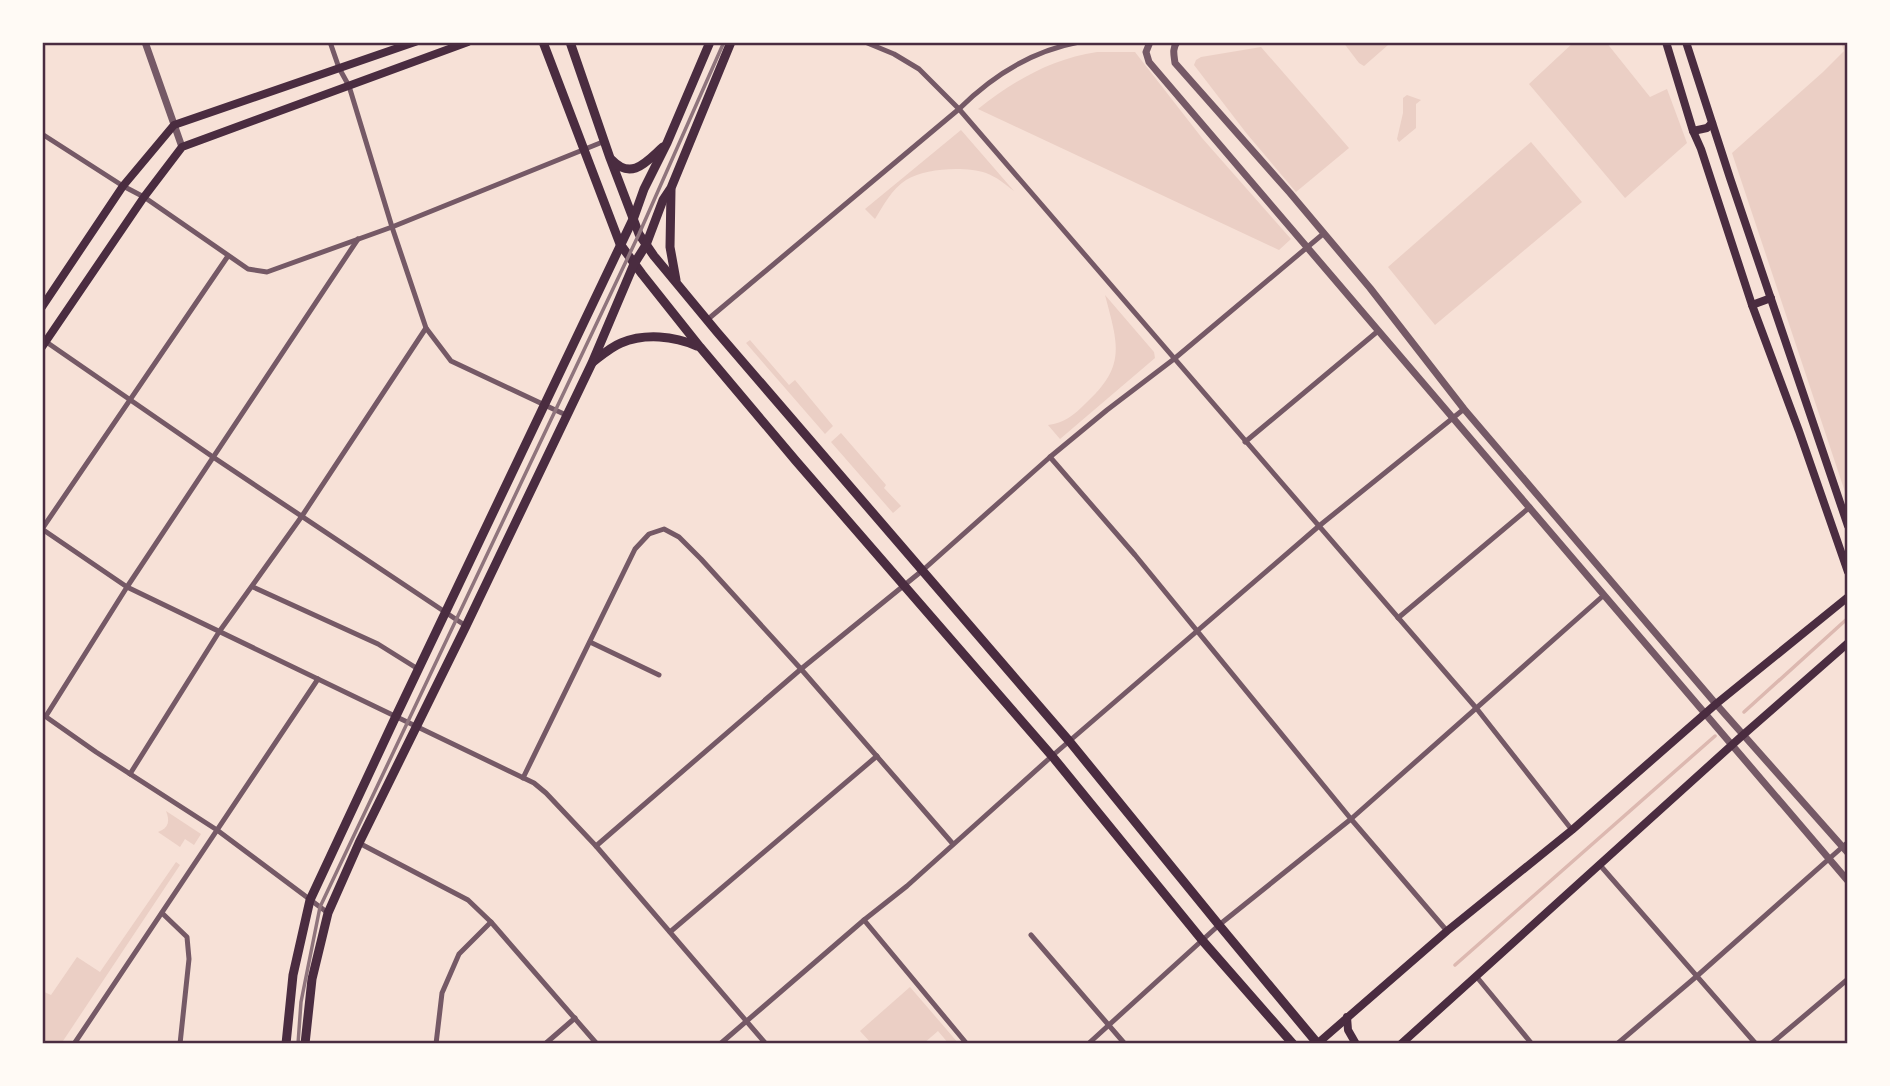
<svg xmlns="http://www.w3.org/2000/svg" width="1890" height="1086" font-family="Manrope,sans-serif">
  <style>
    .green { fill: #ebcfc5 }
    .lines { fill: none; stroke-linecap: round; stroke-linejoin: round }
    .stream { stroke: #dcb8b0; stroke-width: 3.5 }
    .minor { stroke: #755966; stroke-width: 5 }
    .tertiary { stroke: #755966; stroke-width: 7 }
    .secondary { stroke: #4a2c40; stroke-width: 8 }
    .primary { stroke: #4a2c40; stroke-width: 9 }
    .rail { stroke: #8f747c; stroke-width: 3.5 }
    .neatline { fill: none; stroke: #4a2c40; stroke-width: 2.5 }
  </style>
  <rect width="100%" height="100%" fill="#f7e1d7"/>
  <g class="green">
    <path d="M1343,42H1389L1388,45L1364,66L1359,63Z"/>
    <path d="M1574,42H1606L1650,97L1667,89L1687,143L1625,198L1529,84Z"/>
    <path d="M1841,42H1848V501L1732,153L1823,72L1844,51Z"/>
    <path d="M1261,47L1349,148L1296,192L1247,134L1194,65L1196,60L1201,57Z"/>
    <path d="M1097,52H1135L1202,138L1291,239L1279,250L978,109C1015,80 1051,59 1097,52Z"/>
    <path d="M1407,95L1421,100L1416,104V128L1399,142L1397,139L1403,113V98Z"/>
    <path d="M961,130L1014,191C1006,185 997,177 986,173C965,166 925,168 906,180C892,189 883,206 875,219L865,209Z"/>
    <path d="M1531,142L1582,202L1435,325L1388,267Z"/>
    <path d="M1105,295L1154,352L1155,358L1060,439L1048,425C1064,423 1074,415 1085,404C1127,366 1118,345 1105,295Z"/>
    <path d="M750,340L789,385L795,380L833,426L825,434L746,343Z"/>
    <path d="M841,433L886,485L884,488L901,506L893,513L831,442Z"/>
    <path d="M166,811L201,834L194,845L185,839L180,847L158,832C169,828 170,821 166,811Z"/>
    <path d="M176,862L180,865L61,1044H42V991L51,995L77,957L100,972Z"/>
    <path d="M910,987L959,1044H949L938,1031L923,1044H872L860,1031Z"/>
  </g>
  <g class="lines">
    <g class="stream">
      <path d="M1744,712L1848,618"/>
      <path d="M1455,965L1715,736"/>
    </g>
    <g class="minor">
      <path d="M330,42L339,68L349,86L392,227L426,328L451,361L566,415"/>
      <path d="M865,42L894,54L919,69L959,109L1477,709L1572,830"/>
      <path d="M42,134L123,186L144,197L248,269L267,272L392,227L605,141"/>
      <path d="M228,256L42,529L127,587L534,783L546,793L596,846L766,1044"/>
      <path d="M707,320L959,109C992,76 1032,51 1079,42"/>
      <path d="M42,339L213,457L466,626"/>
      <path d="M1245,442L1378,331"/>
      <path d="M1050,457L1135,555L1351,819L1447,931"/>
      <path d="M253,587L378,644L418,669"/>
      <path d="M1398,618L1530,507"/>
      <path d="M590,642L659,675"/>
      <path d="M42,714L96,752L217,830L328,913"/>
      <path d="M46,716L127,587L358,239"/>
      <path d="M130,774L219,632L302,516L426,328"/>
      <path d="M523,778L635,549L649,534L664,529L679,537L701,559L801,669L953,844"/>
      <path d="M359,843L468,900L491,922L597,1044"/>
      <path d="M596,846L801,669L923,570L1050,457L1107,410L1174,359L1323,234"/>
      <path d="M1599,864L1756,1044"/>
      <path d="M162,913L187,937L189,959L180,1044"/>
      <path d="M864,920L967,1044"/>
      <path d="M670,932L877,756"/>
      <path d="M1031,935L1125,1044"/>
      <path d="M1476,976L1532,1044"/>
      <path d="M74,1044L318,679"/>
      <path d="M436,1044L442,993L459,954L491,922"/>
      <path d="M545,1044L575,1018"/>
      <path d="M720,1044L864,920L907,886L1052,756L1319,526L1464,409"/>
      <path d="M1088,1044L1219,925L1351,819L1604,595"/>
      <path d="M1617,1044L1697,976L1848,842"/>
      <path d="M1771,1044L1848,979"/>
    </g>
    <g class="tertiary">
      <path d="M145,42L182,147"/>
      <path d="M1150,42L1146,52L1149,62L1848,881"/>
      <path d="M1177,42C1172,49 1174,55 1175,63L1290,193L1370,288L1464,409L1716,704L1848,853"/>
    </g>
    <g class="secondary">
      <path d="M1666,42L1693,131L1701,149L1752,305L1799,431L1848,572"/>
      <path d="M1686,42L1730,178L1848,526"/>
      <path d="M1693,131L1707,128L1712,123"/>
      <path d="M1752,305L1771,298"/>
      <path d="M42,307L123,186L174,125L415,42"/>
      <path d="M42,347L144,197L182,147L468,42"/>
      <path d="M1347,1017L1348,1030L1356,1044"/>
      <path d="M1317,1044L1447,931L1572,830L1716,704L1848,597"/>
      <path d="M1401,1044L1743,735L1848,643"/>
    </g>
    <g class="primary">
      <path d="M543,42L620,244L642,274L700,347L796,461L1052,756L1202,940L1293,1044"/>
      <path d="M570,42L610,158L639,234L654,256L717,332L1070,742L1219,925L1318,1044"/>
      <path d="M612,160C632,181 647,161 663,147"/>
      <path d="M671,190L670,247L676,280"/>
      <path d="M593,362C602,355 611,347 621,343C645,333 674,336 697,346"/>
      <path d="M286,1044L293,975L310,900L396,716L634,217L644,189L667,143L710,42"/>
      <path d="M305,1044L312,979L328,913L359,843L466,626L592,363L634,264L646,245L663,200L671,188L731,42"/>
    </g>
    <path class="rail" d="M298,1044L301,1002L320,907L639,234L724,42"/>
  </g>
  <rect width="1890" height="1086" fill="none" stroke="#fffaf5" stroke-width="88"/>
  <rect x="44" y="44" width="1802" height="998" class="neatline"/>
</svg>
